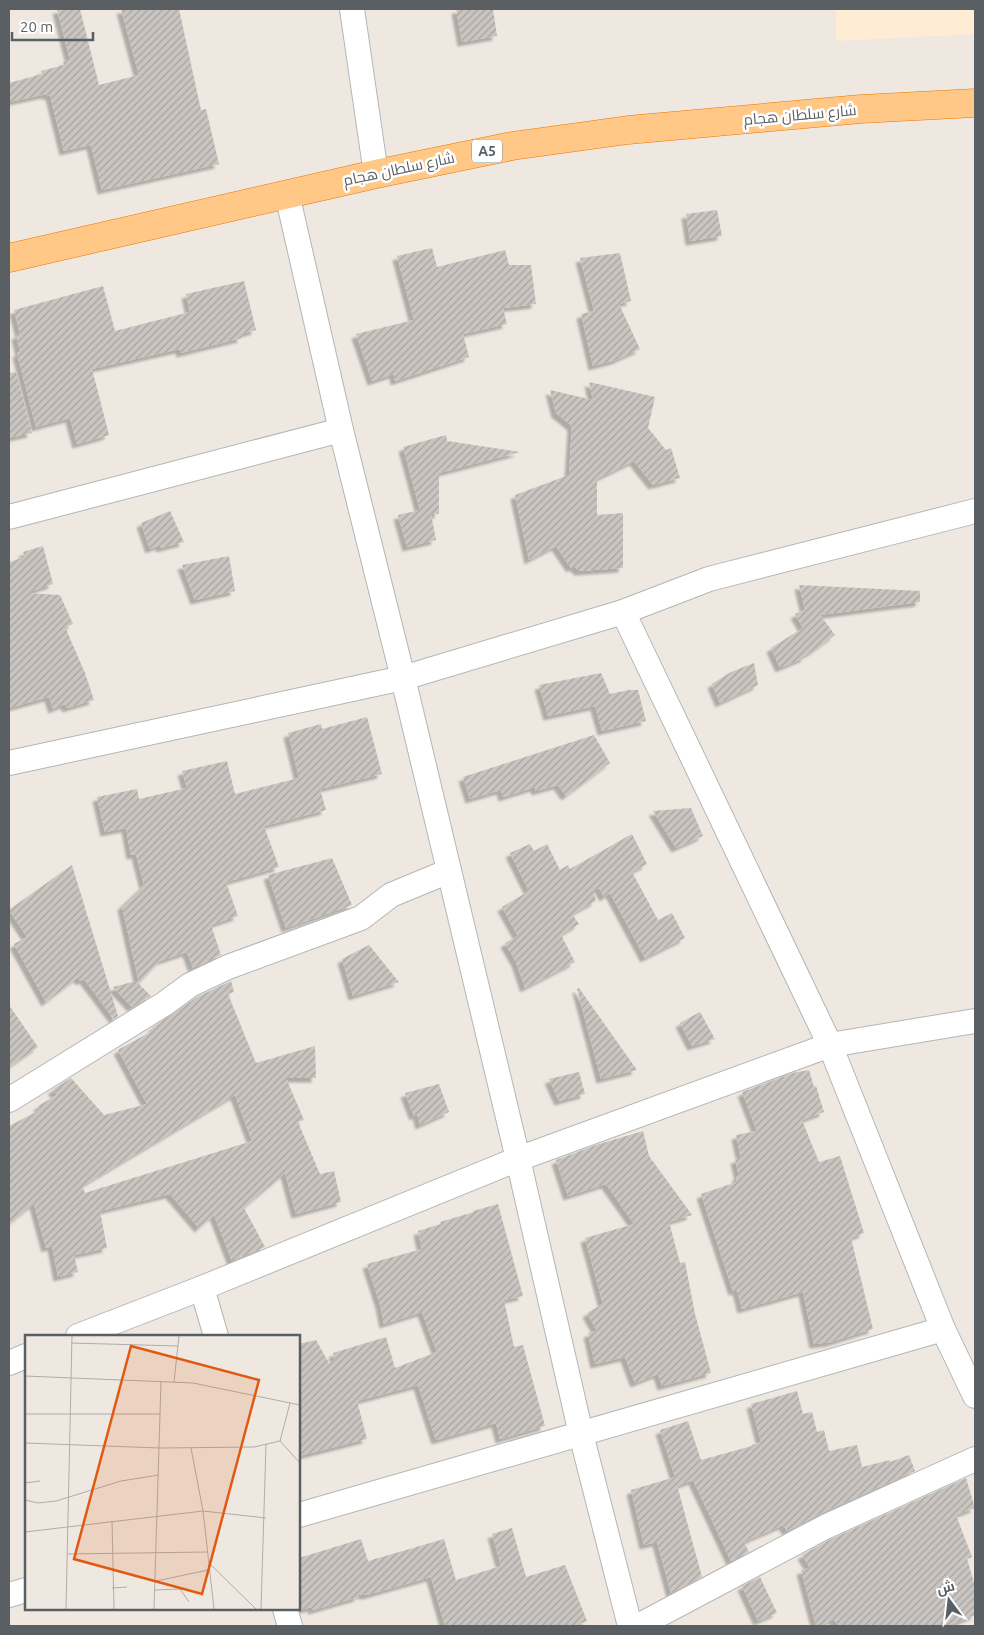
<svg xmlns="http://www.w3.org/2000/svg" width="984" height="1635" font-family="Ubuntu,Cairo,sans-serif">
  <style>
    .commercial { fill: #ffecd4 }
    .building { fill: url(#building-hatch); fill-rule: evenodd; filter: url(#shadow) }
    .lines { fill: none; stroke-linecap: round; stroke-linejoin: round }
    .street-casing { stroke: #b2b6b9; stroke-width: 26 }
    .highway-casing { stroke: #ee7400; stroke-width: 29 }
    .street { stroke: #fff; stroke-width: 24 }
    .highway { stroke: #ffc886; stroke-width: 28 }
    .labels { text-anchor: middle; stroke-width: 5; stroke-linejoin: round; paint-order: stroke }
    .shield { fill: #fff; stroke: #8b8f92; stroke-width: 1 }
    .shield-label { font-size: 14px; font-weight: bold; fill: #595f63 }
    .street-label { font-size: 15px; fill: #595f63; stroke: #fff }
    .inset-road { fill: none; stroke: #aeadab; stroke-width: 1 }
    .view { fill: #e15910; fill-opacity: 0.15; stroke: #e15910; stroke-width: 2.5 }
    .inset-edge { fill: none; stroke: #595f63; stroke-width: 2.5 }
  </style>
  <defs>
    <pattern id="building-hatch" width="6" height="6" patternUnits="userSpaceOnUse" patternTransform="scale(1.25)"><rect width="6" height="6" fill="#cac5c0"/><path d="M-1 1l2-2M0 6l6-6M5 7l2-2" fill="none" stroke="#a7a3a0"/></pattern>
    <filter id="shadow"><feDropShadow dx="-4.5" dy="4.5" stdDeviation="1" flood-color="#0004"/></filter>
  </defs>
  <rect width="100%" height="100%" fill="#eee8e1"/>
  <path class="commercial" d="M836,9H975V34L836,41Z"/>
  <g class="building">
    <path d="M57,9H80L99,85L139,75L121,9H179L201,110L206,109L219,164L102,190L91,145L64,151L50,95L48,96L47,94L9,102V83L42,74L41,71L64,65L63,62L70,60Z"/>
    <path d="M456,9H493L497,36L462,42Z"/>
    <path d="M717,210L722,236L690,241L686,214Z"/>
    <path d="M432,248L437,267L505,250L509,265H531L536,304L503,308L507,324L463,334L469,357L395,381L394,374L372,381L356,334L414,320L397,256Z"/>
    <path d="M620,253L631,301L619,304L640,349L616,360L593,366L581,314L594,311L580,258Z"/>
    <path d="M244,281L256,330L241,334L242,338L181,353L180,349L92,369L109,435L77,444L70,418L36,427L17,353L20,352L16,335L20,334L14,310L103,286L115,331L190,312L186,294Z"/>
    <path d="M16,372L32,433L9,438V373Z"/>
    <path d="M589,382L655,397L648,428L666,450L671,448L680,478L653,485L634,461L597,479V515L623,513V568L579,571L574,566L571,568L556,546L529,560L515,495L569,475L572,426L556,413L550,390L593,400Z"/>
    <path d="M446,435L447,441L520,452L439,473V514H431L436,540L407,547L398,515L420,510L403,447Z"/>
    <path d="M170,511L184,542L161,548L160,545L150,549L141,523Z"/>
    <path d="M43,546L53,584L26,593L60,595L73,624L65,627L85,673L94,700L67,708L65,704L53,709L49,697L9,708V562L25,557L23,552Z"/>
    <path d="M229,556L235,591L195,600L182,565Z"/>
    <path d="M799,585L920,591V602L820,615L835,635L813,651L805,655L806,657L780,668L771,648L803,628L795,614L805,610Z"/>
    <path d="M754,663L758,685L720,703L712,684L731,672Z"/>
    <path d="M601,673L610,694L629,690H638L646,721L602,731L595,706L548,716L539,685Z"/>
    <path d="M367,717L382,774L320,789L326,810L264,826L279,867L226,882L238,916L211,925L221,955L193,968L187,952L160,961L139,983L122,906L144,885L136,854L131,855L126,828L105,832L97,797L137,789L139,799L187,788L182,771L227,761L235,794L299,778L288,733L321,724L322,729Z"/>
    <path d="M594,735L610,763L566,796L558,785L536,791L535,787L503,797L501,790L470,799L463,777Z"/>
    <path d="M691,808L703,836L676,848L653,811Z"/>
    <path d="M632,834L647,864L632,872L658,920L672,913L685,938L645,958L610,893L604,897L599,888L593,890L596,901L572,914L579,924L561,935L575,962L525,988L516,962L505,943L518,936L502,907L529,891L510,853L530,844L534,851L547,844L560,870L568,865L570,869Z"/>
    <path d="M332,858L352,905L286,928L268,875Z"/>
    <path d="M72,865L118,1016L114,1019L84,979L80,981L78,977L46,1002L14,944L27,937L9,910Z"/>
    <path d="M369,945L399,982L353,996L342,959Z"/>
    <path d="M136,981L151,996L132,1007L113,987Z"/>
    <path d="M231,981L234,992L228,994L256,1063L315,1046L316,1078H286L304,1120L298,1122L320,1174L334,1171L341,1202L296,1214L285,1173L244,1208L265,1247L232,1261L214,1215L199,1228L170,1194L100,1211L107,1248L74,1255L78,1272L58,1277L52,1246L46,1248L34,1204L9,1224V1126L40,1110L38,1106L57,1095L52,1090L71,1078L104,1115L147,1104L118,1050L154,1030L152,1028L197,997ZM235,1095L252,1141L85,1193L82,1186Z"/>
    <path d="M579,988L637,1070L601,1079L577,989Z"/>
    <path d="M9,1005L38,1047L9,1067Z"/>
    <path d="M700,1012L715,1039L692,1046L680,1023Z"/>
    <path d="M809,1070L814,1087L816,1086L824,1112L802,1120L819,1162L840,1156L864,1233L851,1238L873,1329L831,1342L814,1344L803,1292L742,1309L737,1290L733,1291L701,1194L737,1182L736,1177L739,1176L735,1159L741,1158L736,1135L757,1131L742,1092L792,1073Z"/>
    <path d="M579,1072L585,1094L559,1101L549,1079Z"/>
    <path d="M439,1084L449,1112L420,1125L417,1114L414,1116L405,1093Z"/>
    <path d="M643,1131L649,1156L692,1215L669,1222L680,1263L685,1262L695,1314L711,1373L662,1386L658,1374L635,1383L625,1357L595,1364L588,1333L597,1331L587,1313L603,1304L585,1238L634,1224L606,1184L568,1196L556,1160L596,1145Z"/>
    <path d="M498,1204L523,1296L504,1300L514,1347L523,1345L545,1426L500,1439L496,1423L436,1440L418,1385L357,1401L367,1439L299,1456V1344L316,1340L329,1363L335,1360L333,1353L386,1337L395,1368L437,1352L422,1312L384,1324L380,1304L367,1264L422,1249L418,1231L441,1224L440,1222L474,1212L473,1211Z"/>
    <path d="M797,1391L803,1414L812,1412L817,1432L824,1430L829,1451L857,1445L862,1467L890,1460V1462L909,1455L915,1471L819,1514L787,1531L783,1525L744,1542L749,1552L731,1561L693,1480L678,1486L677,1485L702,1577L671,1593L657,1542L644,1545L631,1490L675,1477L660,1430L688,1421L701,1460L752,1446V1445L761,1442L751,1404Z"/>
    <path d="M966,1478L975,1508L956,1515L972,1557L967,1559L975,1586V1615L948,1626H839L833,1619L821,1626H816L801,1570L810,1568L802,1555L831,1539Z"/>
    <path d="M512,1528L526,1577L565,1565L587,1621L574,1626H445L431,1577L367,1595L358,1594L359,1597L313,1610L312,1607L300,1610L299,1558L361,1539L368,1561L444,1539L456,1580L501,1566L492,1534Z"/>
    <path d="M760,1577L777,1613L758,1621L742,1586Z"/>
  </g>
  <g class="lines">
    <defs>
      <g id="street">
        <path d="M352,9L376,174"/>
        <path d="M287,194L341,430L403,678L518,1159L581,1434L630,1626"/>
        <path d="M9,517L341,430"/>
        <path d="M623,612L830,1045L943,1329L975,1396"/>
        <path d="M9,763L403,678L623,612L709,579L975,511"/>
        <path d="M9,1100L164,1004L190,985L228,967L361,918L391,895L449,871"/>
        <path d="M202,1288L216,1336"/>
        <path d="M78,1336L202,1288L518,1159L830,1045L975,1021"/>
        <path d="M9,1363L26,1356"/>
        <path d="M299,1515L943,1329"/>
        <path d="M9,1595L26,1590"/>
        <path d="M285,1609L290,1626"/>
        <path d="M638,1626L825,1527L975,1459"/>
      </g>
      <path id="highway" d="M9,258L376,174L512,146L628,130L861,109L975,103"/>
    </defs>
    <use href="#street" class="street-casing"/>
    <use href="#highway" class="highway-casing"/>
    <use href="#street" class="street"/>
    <use href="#highway" class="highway"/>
  </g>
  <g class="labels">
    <rect class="shield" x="472" y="139.5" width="30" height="23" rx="4"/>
    <g class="shield-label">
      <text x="487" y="156">A5</text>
    </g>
    <g class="street-label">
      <text transform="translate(800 115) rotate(-5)" y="5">شارع سلطان هجام</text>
      <text transform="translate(399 169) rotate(-12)" y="5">شارع سلطان هجام</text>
    </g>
  </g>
  <g transform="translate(25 1335)">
    <rect width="275" height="275" fill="#eee8e1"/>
    <path class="inset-road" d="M46,8L153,11M0,41L168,48L275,70M149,47L154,1M0,79H135M255,106L275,128M0,108L135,113L229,112L255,106L265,68M166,113L178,176L189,274M0,148L15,146M0,165L13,168L31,166L96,146L134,140M87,186L89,274M0,197L178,176L241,183M42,219L182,217M184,228L231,274M131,246L183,235M87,253L102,252M130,255L155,254L164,267M41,274L47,1M129,274L136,46M236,274L241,109"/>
    <path class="view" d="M106,11L234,45L177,259L49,224Z"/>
    <rect width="275" height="275" class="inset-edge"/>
  </g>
  <rect width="984" height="1635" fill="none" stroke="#595f63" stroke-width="20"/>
  <g transform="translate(949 1600) rotate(345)" stroke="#ffffff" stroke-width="4" paint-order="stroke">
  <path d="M0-4L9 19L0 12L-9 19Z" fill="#595f63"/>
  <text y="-8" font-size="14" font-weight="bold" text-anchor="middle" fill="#595f63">ش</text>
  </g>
  <path d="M12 32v8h81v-8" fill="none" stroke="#595f63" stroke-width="2.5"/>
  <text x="20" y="32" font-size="15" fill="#595f63" stroke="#ffffff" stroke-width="4" paint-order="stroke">20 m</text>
</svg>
